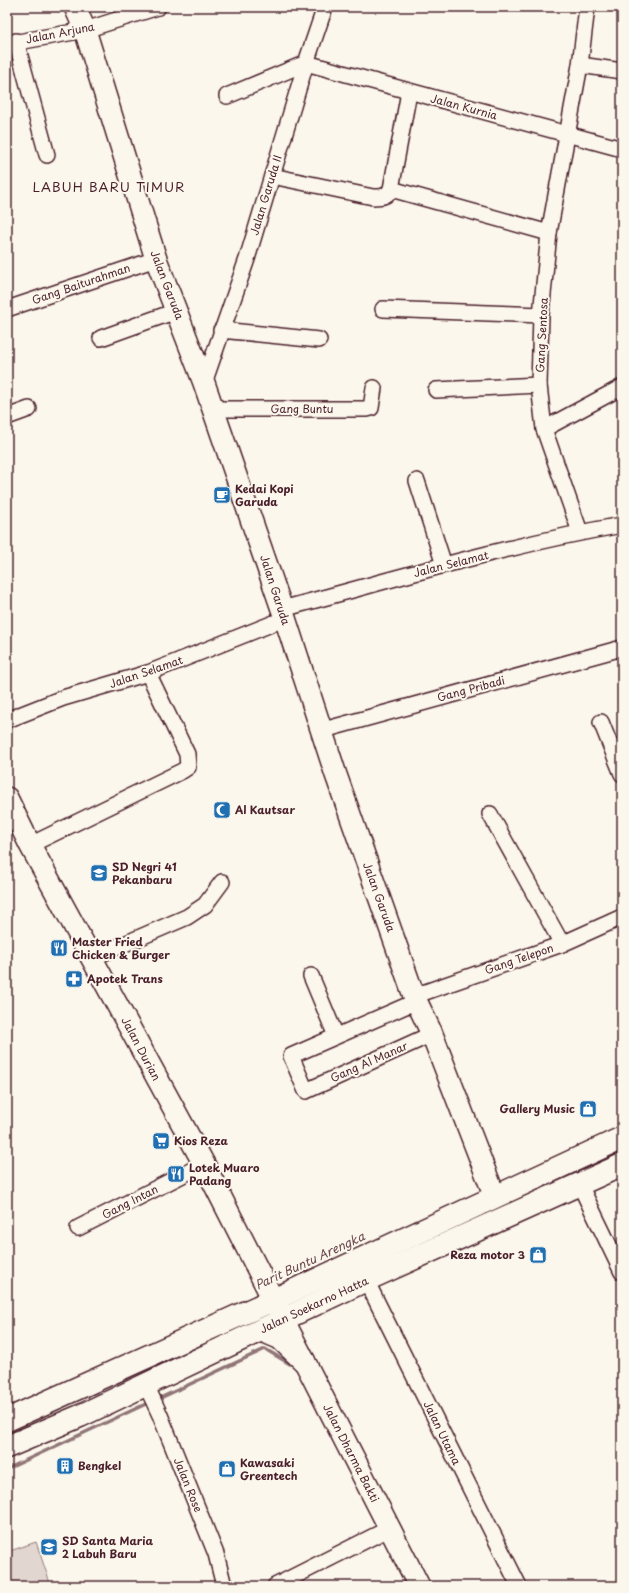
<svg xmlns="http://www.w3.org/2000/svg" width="629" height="1593" font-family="'Playpen Sans',sans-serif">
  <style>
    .green { fill: #e2d7d0; stroke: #967b7e }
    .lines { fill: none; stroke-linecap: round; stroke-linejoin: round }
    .stream { stroke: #907477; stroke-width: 3.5 }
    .street-casing { stroke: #4a1f2b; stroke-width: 18 }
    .secondary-casing { stroke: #4a1f2b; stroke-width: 24 }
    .primary-casing { stroke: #4a1f2b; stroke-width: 25 }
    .street { stroke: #fbf7ec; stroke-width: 15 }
    .secondary { stroke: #fbf7ec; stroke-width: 21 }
    .primary { stroke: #fbf7ec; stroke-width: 22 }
    .labels { text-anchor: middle; stroke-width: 4; stroke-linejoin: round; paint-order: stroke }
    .street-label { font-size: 11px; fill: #4a1f2b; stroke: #fbf7ec }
    .poi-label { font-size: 11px; font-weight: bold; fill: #4a1f2b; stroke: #fbf7ec; text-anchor: start }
    .water-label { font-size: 12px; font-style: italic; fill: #6d4a51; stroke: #fbf7ec }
    .quarter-label { font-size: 13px; letter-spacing: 1px; fill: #4a1f2b; stroke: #fbf7ec }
  </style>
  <rect width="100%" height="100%" fill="#fbf7ec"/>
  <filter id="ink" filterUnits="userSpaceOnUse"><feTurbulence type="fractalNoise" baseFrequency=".025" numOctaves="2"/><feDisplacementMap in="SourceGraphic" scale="8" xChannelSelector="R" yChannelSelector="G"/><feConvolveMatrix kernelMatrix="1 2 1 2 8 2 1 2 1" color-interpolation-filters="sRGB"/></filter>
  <g filter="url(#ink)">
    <path class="green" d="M36,1542L51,1586H11L7,1574V1552Z"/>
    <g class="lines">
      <g class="stream">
        <path d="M156,1400L265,1349L290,1364"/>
        <path d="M7,1469L150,1402"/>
      </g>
      <defs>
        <g id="street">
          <path d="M16,41L47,155"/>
          <path d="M7,44L85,30L158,7"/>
          <path d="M580,65L622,71"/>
          <path d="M227,96L306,63L622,149"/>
          <path d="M272,176L373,197C381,197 387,197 391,189L409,92"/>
          <path d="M391,189L549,233"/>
          <path d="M7,309L156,259"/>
          <path d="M383,309L541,315"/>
          <path d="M221,330L319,340"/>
          <path d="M101,338L176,311"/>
          <path d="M204,383L247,259L306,63L325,7"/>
          <path d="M436,390L539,385"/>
          <path d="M213,409H367L371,408L374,388"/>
          <path d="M7,417L29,409"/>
          <path d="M544,429L622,387"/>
          <path d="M417,481L444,565"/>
          <path d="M580,532L544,429L539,385L541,315L549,233L580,65L587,7"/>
          <path d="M282,609C395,579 507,545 622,525"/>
          <path d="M7,720L63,698L148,673L284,619"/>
          <path d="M601,722L622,774"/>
          <path d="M320,731L622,648"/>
          <path d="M490,814L562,944"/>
          <path d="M30,845L182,771L188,767L187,754L148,673"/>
          <path d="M92,958L187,917L205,905L222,882"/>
          <path d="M311,976L336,1036"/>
          <path d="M414,996L562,944L622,917"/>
          <path d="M417,1001L291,1056L306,1091L432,1034"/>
          <path d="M579,1183L622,1272"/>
          <path d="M78,1228L204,1164"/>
          <path d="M366,1280L519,1586"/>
          <path d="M146,1385L160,1415L216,1554L224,1586"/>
          <path d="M275,1586L390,1528"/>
        </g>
        <g id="secondary">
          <path d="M75,7L85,30L156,259L204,383L282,609L336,775L414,996L432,1034L495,1197"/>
          <path d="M7,798L30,845L204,1164L419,1586"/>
        </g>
        <g id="primary">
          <path d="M261,1330L280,1338L304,1361"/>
          <path d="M7,1420L273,1300L622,1138"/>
          <path d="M7,1447L80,1416L366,1280L622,1165"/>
        </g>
      </defs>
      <use href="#street" class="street-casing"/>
      <use href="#secondary" class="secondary-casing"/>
      <use href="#primary" class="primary-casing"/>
      <use href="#street" class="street"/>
      <use href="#secondary" class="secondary"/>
      <use href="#primary" class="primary"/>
    </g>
  </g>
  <defs>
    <symbol id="cafe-square" viewBox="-11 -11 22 22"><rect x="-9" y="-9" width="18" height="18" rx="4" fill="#1f6fb2" stroke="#fbf7ec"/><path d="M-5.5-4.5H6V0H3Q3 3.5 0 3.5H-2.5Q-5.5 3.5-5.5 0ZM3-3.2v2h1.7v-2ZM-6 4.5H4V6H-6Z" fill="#fff"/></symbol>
    <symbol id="mosque-square" viewBox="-11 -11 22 22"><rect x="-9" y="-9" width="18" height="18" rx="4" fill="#1f6fb2" stroke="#fbf7ec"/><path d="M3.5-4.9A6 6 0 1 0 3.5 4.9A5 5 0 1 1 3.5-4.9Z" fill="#fff"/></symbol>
    <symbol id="school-square" viewBox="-11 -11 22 22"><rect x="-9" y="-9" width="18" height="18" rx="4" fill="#1f6fb2" stroke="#fbf7ec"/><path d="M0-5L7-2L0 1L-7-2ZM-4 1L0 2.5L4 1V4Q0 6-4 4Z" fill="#fff"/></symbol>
    <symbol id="restaurant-square" viewBox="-11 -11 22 22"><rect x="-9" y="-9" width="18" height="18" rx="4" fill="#1f6fb2" stroke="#fbf7ec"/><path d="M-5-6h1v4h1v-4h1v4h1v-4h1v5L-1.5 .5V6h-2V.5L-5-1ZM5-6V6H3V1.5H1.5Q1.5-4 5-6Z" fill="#fff"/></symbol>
    <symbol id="pharmacy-square" viewBox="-11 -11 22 22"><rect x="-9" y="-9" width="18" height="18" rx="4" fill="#1f6fb2" stroke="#fbf7ec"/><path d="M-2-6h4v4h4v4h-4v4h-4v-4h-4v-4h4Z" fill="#fff"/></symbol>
    <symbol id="shop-square" viewBox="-11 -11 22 22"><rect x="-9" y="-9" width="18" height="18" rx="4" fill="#1f6fb2" stroke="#fbf7ec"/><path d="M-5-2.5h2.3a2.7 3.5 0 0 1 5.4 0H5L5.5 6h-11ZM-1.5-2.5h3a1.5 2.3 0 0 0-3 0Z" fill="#fff"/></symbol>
    <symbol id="supermarket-square" viewBox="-11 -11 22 22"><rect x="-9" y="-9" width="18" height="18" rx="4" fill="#1f6fb2" stroke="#fbf7ec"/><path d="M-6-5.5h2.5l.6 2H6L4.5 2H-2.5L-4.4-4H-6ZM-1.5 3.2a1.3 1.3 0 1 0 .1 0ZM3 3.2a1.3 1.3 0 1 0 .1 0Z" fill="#fff"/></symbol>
    <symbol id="building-square" viewBox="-11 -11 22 22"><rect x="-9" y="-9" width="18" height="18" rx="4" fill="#1f6fb2" stroke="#fbf7ec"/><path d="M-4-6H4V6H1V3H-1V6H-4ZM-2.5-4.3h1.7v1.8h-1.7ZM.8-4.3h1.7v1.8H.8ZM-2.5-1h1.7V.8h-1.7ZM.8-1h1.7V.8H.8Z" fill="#fff"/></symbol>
  </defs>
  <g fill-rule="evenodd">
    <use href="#cafe-square" x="212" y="485" width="20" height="20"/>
    <use href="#mosque-square" x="212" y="800" width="20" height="20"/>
    <use href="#school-square" x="89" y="863" width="20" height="20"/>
    <use href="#restaurant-square" x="49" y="938" width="20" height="20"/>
    <use href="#pharmacy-square" x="64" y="969" width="20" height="20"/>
    <use href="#shop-square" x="578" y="1099" width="20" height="20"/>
    <use href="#supermarket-square" x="151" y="1131" width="20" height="20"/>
    <use href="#restaurant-square" x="166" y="1164" width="20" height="20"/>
    <use href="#shop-square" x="528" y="1245" width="20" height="20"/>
    <use href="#building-square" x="55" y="1456" width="20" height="20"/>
    <use href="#shop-square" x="217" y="1459" width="20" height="20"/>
    <use href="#school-square" x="39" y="1537" width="20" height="20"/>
  </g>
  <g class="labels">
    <g class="street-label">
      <text transform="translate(60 33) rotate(-11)" y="4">Jalan Arjuna</text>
      <text transform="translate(464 107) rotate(15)" y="4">Jalan Kurnia</text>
      <text transform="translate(266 195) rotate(-73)" y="4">Jalan Garuda II</text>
      <text transform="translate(81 284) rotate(-19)" y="4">Gang Baiturahman</text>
      <text transform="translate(167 285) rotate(69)" y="4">Jalan Garuda</text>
      <text transform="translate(542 335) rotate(-87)" y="4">Gang Sentosa</text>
      <text x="302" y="413">Gang Buntu</text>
      <text transform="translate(451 564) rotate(-14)" y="4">Jalan Selamat</text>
      <text transform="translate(275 590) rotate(72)" y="4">Jalan Garuda</text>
      <text transform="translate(146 672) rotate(-19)" y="4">Jalan Selamat</text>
      <text transform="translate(471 689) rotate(-15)" y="4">Gang Pribadi</text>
      <text transform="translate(379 897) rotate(70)" y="4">Jalan Garuda</text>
      <text transform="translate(519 959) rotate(-19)" y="4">Gang Telepon</text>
      <text transform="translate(141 1049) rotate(62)" y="4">Jalan Durian</text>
      <text transform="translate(369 1062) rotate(-24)" y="4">Gang Al Manar</text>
      <text transform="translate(130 1202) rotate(-27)" y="4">Gang Intan</text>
      <text transform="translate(314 1305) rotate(-25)" y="4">Jalan Soekarno Hatta</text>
      <text transform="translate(442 1433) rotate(64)" y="4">Jalan Utama</text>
      <text transform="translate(351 1453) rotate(63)" y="4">Jalan Dharma Bakti</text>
      <text transform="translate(188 1485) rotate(68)" y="4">Jalan Rose</text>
    </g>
    <g class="poi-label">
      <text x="235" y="493">Kedai Kopi<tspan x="235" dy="13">Garuda</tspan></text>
      <text x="235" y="814">Al Kautsar</text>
      <text x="112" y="871">SD Negri 41<tspan x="112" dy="13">Pekanbaru</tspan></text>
      <text x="72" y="946">Master Fried<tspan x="72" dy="13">Chicken &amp; Burger</tspan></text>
      <text x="87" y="983">Apotek Trans</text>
      <text x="575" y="1113" text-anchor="end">Gallery Music</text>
      <text x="174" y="1145">Kios Reza</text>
      <text x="189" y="1172">Lotek Muaro<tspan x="189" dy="13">Padang</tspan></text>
      <text x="525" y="1259" text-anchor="end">Reza motor 3</text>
      <text x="240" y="1467">Kawasaki<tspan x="240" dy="13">Greentech</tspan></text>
      <text x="78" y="1470">Bengkel</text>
      <text x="62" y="1545">SD Santa Maria<tspan x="62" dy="13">2 Labuh Baru</tspan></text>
    </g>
    <g class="water-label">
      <text transform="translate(310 1261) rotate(-25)" y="4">Parit Buntu Arengka</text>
    </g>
    <g class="quarter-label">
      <text x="109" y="192">LABUH BARU TIMUR</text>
    </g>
  </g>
  <rect width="629" height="1593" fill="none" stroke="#fbf7ec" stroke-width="24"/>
  <rect x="12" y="12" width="605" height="1569" fill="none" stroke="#4a1f2b" stroke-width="1.5" filter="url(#ink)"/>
</svg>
